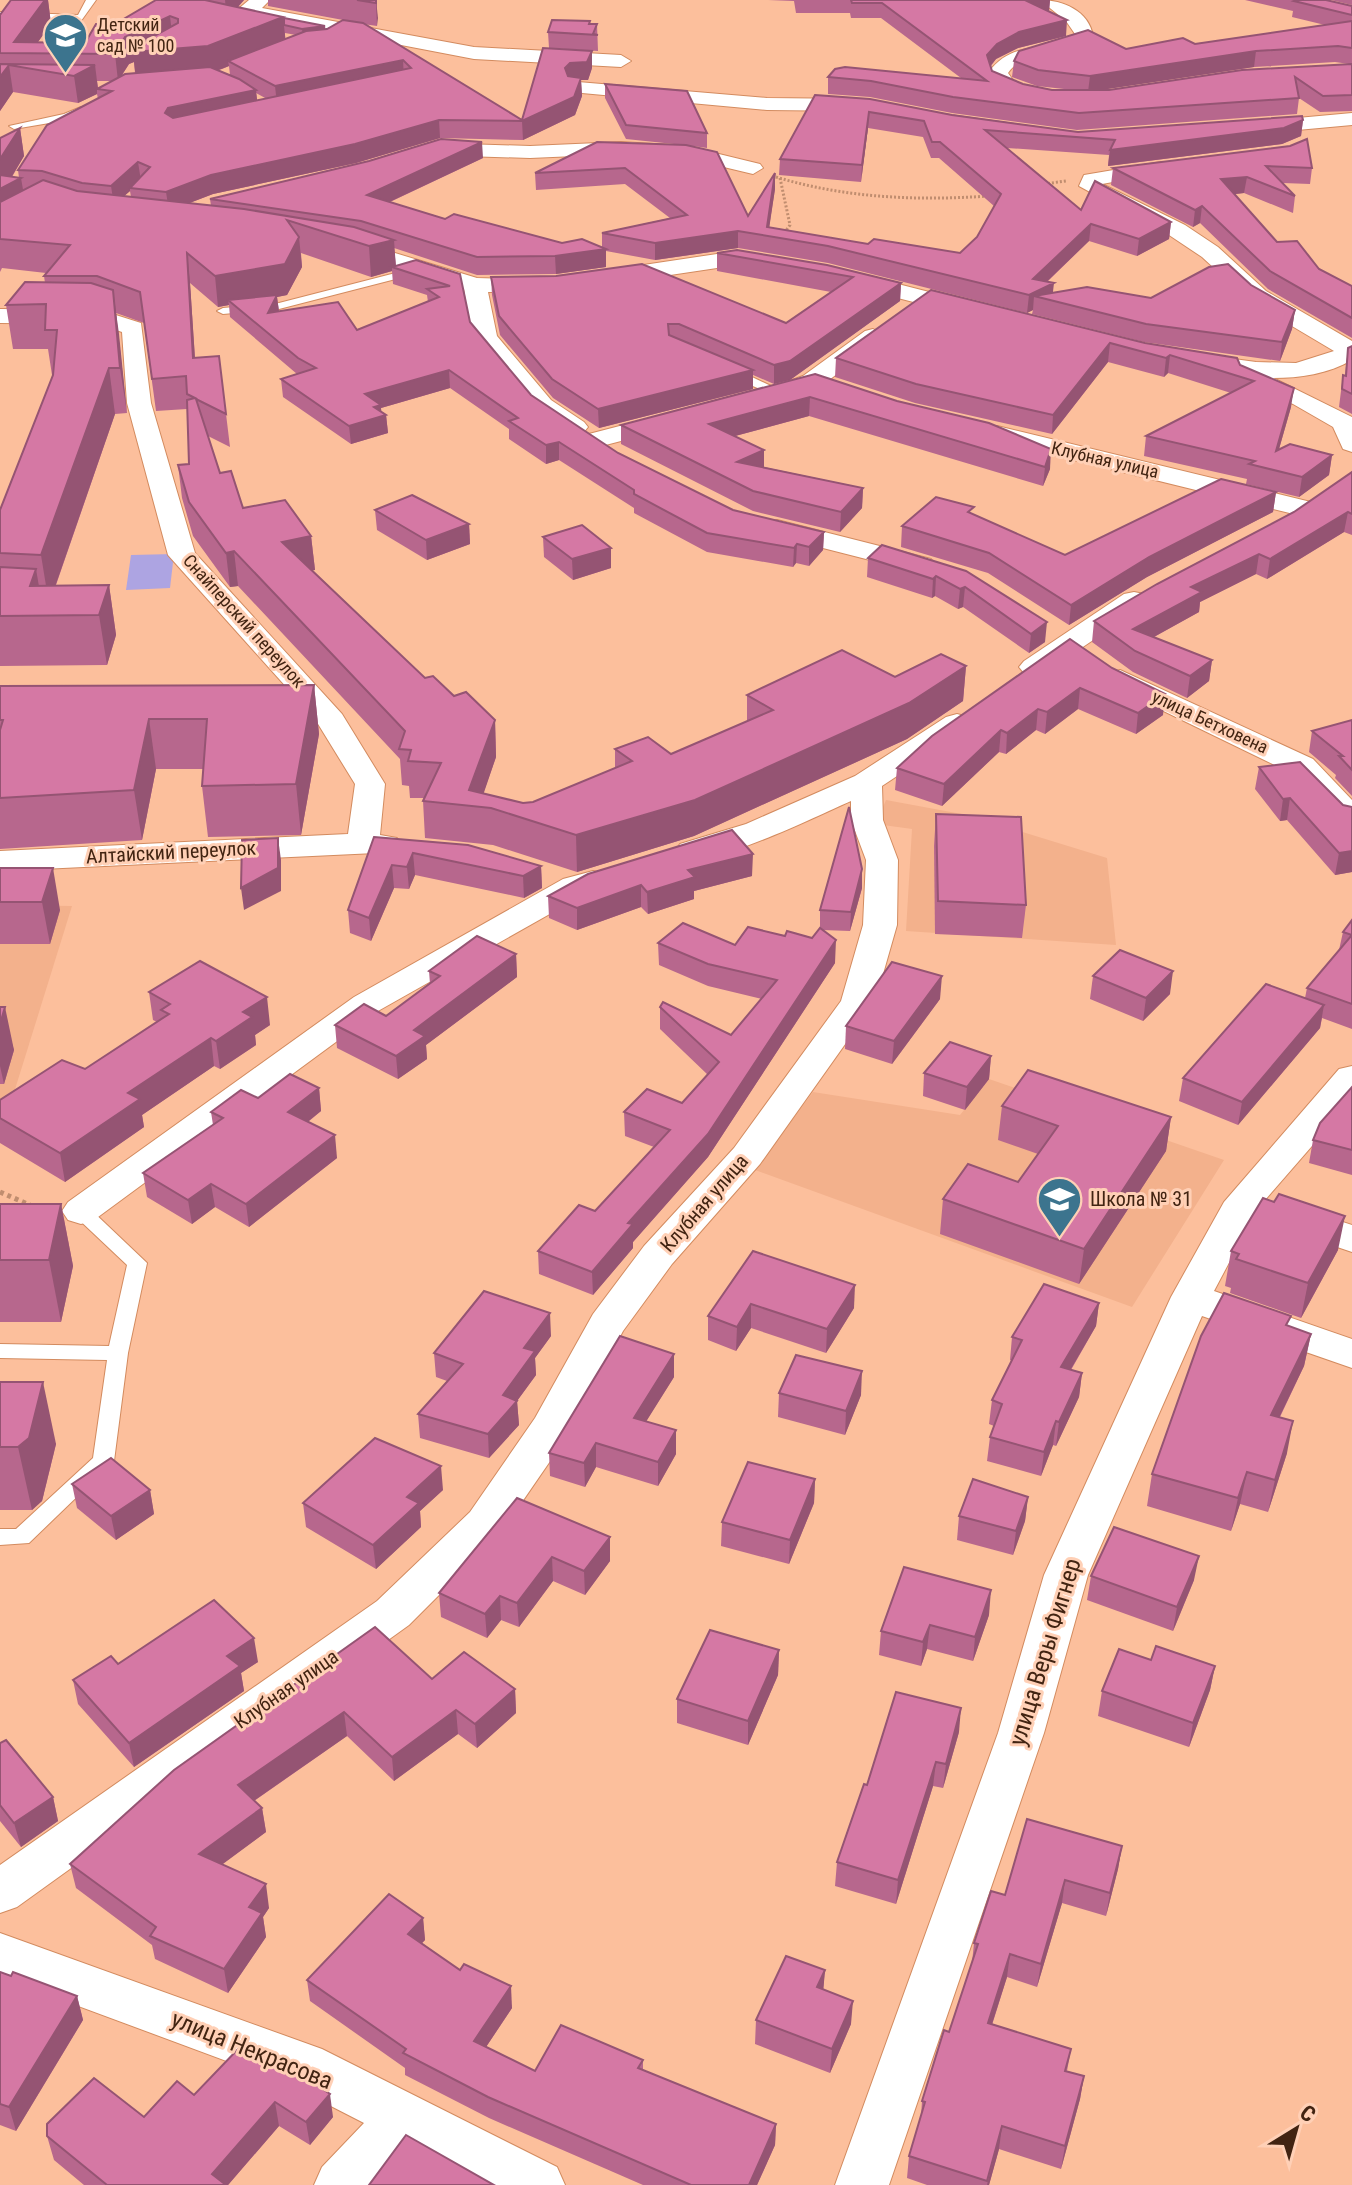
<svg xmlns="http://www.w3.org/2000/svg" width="1352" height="2185" font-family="'Roboto Condensed',sans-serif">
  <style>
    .built { fill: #f3b18c }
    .green { fill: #ada4e2 }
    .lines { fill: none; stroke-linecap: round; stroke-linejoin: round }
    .lane-casing { stroke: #d38b5f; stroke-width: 2 }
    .street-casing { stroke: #d38b5f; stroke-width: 2 }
    .path-far1 { stroke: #c08d6f; stroke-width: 3; stroke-dasharray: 2 2; stroke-linecap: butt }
    .path { stroke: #c08d6f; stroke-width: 5; stroke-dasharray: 4 4; stroke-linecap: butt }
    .lane { fill: #fff; fill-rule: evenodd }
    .street { fill: #fff; fill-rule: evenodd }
    .wall { fill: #b7678d; fill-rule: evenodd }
    .shaded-wall { fill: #955473 }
    .building { fill: #d578a4; stroke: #955473; stroke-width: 2 }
    .labels { text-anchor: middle; stroke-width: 6; stroke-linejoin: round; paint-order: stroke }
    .far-poi-label { font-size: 18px; fill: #422412; stroke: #ffd0b6; text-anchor: start }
    .far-street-label { font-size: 18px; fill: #422412; stroke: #ffd0b6 }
    .street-label { font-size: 20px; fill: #422412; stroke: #ffd0b6 }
    .poi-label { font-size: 20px; fill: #422412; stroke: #ffd0b6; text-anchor: start }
    .near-street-label { font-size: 24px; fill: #422412; stroke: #ffd0b6 }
  </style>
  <rect width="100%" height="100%" fill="#fcbf9c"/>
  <g class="built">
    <path d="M886,800L967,815L1107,858L1116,945L906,931L912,829L876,824Z"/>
    <path d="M0,905L72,906L12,1099H0Z"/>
    <path d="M989,1079L1224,1160L1132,1307L755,1170L813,1092L960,1115Z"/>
  </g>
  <path class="green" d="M174,554L170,588L126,590L131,555Z"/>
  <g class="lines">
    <defs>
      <g id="lane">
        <path d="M86,0H96L81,21L0,18V12L78,15Z"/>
        <path d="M81,107L86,110L85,112L67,120L14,129L9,126L64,114Z"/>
        <path d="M415,268L421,271L419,273L279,309L223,314L217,311L223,308L279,303Z"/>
        <path d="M727,369H735L786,393L776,396L727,375Z"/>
        <path d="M81,1205L88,1207L147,1263L128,1353L114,1461L29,1543L0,1545V1529H16L93,1458L107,1360L0,1358V1344L109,1346L127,1265L74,1215L72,1211L74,1207Z"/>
      </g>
      <g id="street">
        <path d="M249,0H270L262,8L474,47L621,55L631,61L621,67L474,59L240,14L237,10Z"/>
        <path d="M1040,0C1063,0 1089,11 1093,36C1071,63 1027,45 1008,73L1015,83L1045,98L1035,104L1001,91L988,73C1014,37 1045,56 1075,34L1066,21Z"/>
        <path d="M578,82L767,98L858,99L868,105L858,111L767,110L571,92L568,88L571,84Z"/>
        <path d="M1352,113V125L1254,134L1244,128L1254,122Z"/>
        <path d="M621,142L686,146L760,164L763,168L753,174L686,158L621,154L530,158L433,155L423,149L433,143L530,146Z"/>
        <path d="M1161,162L1168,164L1171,168L1168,172L1102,184L1185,225L1218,247L1266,291L1352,341V360C1328,374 1300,378 1273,378L1352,417V452L1343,449L1333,427L1293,404L1239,381L1237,375L1189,366L1185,361L1197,354L1256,362L1296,363L1334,351L1250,301L1202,257L1169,235L1079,186L1084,175Z"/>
        <path d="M349,239L477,278L547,280L550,285L547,290L539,292H488L497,336L551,400L584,422L588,427L584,432C554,440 487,364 474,338C467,325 467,304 464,289L341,251L338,246L341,241Z"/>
        <path d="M737,251L773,258L776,263L765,270L737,265L610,284L599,277L610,270Z"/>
        <path d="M855,273L976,304L980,309L968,316L847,285L844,280Z"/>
        <path d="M0,309L100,310L141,323L151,403L195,553L342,714L385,784L380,835L397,838L402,845L397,852L0,871V851L348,834L355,784L315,719L168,555L127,403L122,332L98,324L0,323Z"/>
        <path d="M873,329L885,336L881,341L821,386L774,402L762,395L765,390L803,376L865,331Z"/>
        <path d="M666,414L679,422L675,427L594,448L581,440L585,435Z"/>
        <path d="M997,426L1315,503L1319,509L1315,515L1306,517L988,439L984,434Z"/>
        <path d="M777,520L931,559L935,565L931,571L921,573L768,534L764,528L768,522Z"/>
        <path d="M1134,592L1144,594L1148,600L1144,606L1044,673H1024L1019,667L1024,661L1124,594Z"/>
        <path d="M1120,670L1313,759L1352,800V827L1341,825L1291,773L1110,685L1105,679L1110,673Z"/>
        <path d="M957,714L968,717L972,723L968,729L882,786L883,820L898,860L897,925L875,1002L760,1164L672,1264L623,1331L566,1438L500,1534L409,1625L17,1907L0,1913V1865L377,1601L470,1512L535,1418L593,1314L644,1246L734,1148L841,1001L863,925L866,860L851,820V801C814,817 716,867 680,858L675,851L680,844L746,824L855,776L946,717Z"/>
        <path d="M593,871L605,874L609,881L605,888L587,893L378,1011L94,1220L81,1224L68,1220L62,1211L68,1202L354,997L563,879Z"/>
        <path d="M1352,1066V1100L1258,1208L1214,1291L1352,1339V1368L1202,1316L1088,1575L1044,1733L889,2185H835L998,1733L1044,1575L1171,1297L1224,1202L1339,1069Z"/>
        <path d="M1294,1206L1352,1225V1252L1281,1228L1275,1219L1281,1210Z"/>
        <path d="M0,1933L322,2049L557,2167L565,2185H484L411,2147L376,2185H314L322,2167L364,2123L286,2083L0,1977Z"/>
      </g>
    </defs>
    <use href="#lane" class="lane-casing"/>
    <use href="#street" class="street-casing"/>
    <g class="path-far1">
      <path d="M776,177C845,198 917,201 988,196"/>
      <path d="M780,178L790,225L783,235"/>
      <path d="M1044,184L1066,181"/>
    </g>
    <path class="path" d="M0,1192L32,1206"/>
    <use href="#lane" class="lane"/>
    <use href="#street" class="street"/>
  </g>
  <g class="wall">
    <path d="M11,0H48L51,24L37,43H85L115,24L156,0H244L238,7L326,29L343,20L268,6V0H377V26L363,24L522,120L592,68L588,80H581L582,96L575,115L523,140L440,138L356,163L213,194L189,203L211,206L210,199L483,158L390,202L445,219L562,243L602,247V233L670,218L625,184L536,190L535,173L674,144L626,139L605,98V84L707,133V148L693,146L748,216L775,173V189L769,227L868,244L960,253L977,237L994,206L939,158H931L923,137L868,128L861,182L779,175L780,159L815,95L1078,132L1303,120L1301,136L1282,144L1108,166L1109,155L1007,148L1081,210L1171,222L1169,239L1137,256L1089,241L1047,282L1053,293L1151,298L1251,285L1295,310L1292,329L1280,361L1144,342L1032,314L1033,310L1027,313L828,263L738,248L655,260L606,251V267L556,274L477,275L394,248L396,266L460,274L470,322L531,395L618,453L733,510L824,532L823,550L809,566L796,563L793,567L707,552L634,513V508L559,460L546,464L509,439V429L450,388L381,408V412L386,415L388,433L351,444L283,397L281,379L297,374L230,317L229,305L218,307L190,283L195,358L219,356L230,447L208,436L220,473L243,508L311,536L315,570H312L425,678L495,720L496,757L483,794L523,803L533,802L615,768V749L671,754L747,721V695L895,677L966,666L963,701L907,739L694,836L577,872L493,845L425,838L423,801L424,798H410L409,786L402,785L400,759L238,586L230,587L193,536L182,498L178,465L189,464L187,409L156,411L144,323L116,313L127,413L115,414L56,585H109L116,635L107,665L0,666V510L53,375H52L48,349H13L6,305L45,283L44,276L46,273L2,268L0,272V138L20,128L24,156L12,177L19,178L18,170L98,99L97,94L78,103L13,92L0,111V15ZM285,33L296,35L285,39ZM134,62L135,73L122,75L129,64ZM229,66L230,75L218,70L222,69ZM97,81H112L98,88ZM256,93L267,99L257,101ZM130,191L131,197L124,196ZM301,253L371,277L392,271L393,284L427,295L428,302L357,330L279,311L277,297L287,295L302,267Z"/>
    <path d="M768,0H1050L1049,11L1066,36L1018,48L996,59L991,66L992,71L1023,84L1052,90H1073L1037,86L1012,77L1014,61L1126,49L1195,44L1325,25L1292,17L1293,11L1245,0H1326L1352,6V111L1320,112L1299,98L1297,114L1077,130L952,113L870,97L828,94V77L961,78L881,18H851L850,13H796L794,1ZM1335,62L1349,64L1109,90H1098L1254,67Z"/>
    <path d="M1331,0H1352V5Z"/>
    <path d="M590,21V24H597L598,51L549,48L548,32Z"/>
    <path d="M1290,146L1312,168L1310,184L1283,183L1295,196L1293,213L1244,193L1234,194L1277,242L1319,269L1352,286V338L1268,289L1200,223L1193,227L1111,185L1113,168Z"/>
    <path d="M717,253L901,283L900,301L790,380L774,384L753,375V389L599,428L553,398L500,335L492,295L491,277L786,323L831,292L717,271Z"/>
    <path d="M931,290L1145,343L1240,365L1291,407L1279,449L1332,455L1329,475L1299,497L1246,484L1247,479L1144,456L1146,436L1231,393L1168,373L1164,377L1108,362L1052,434L915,403L835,377L836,358Z"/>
    <path d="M1352,346V414L1339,407L1343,375H1345L1348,348Z"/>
    <path d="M815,374L1050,469L1043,486L809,416L735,436L764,467L863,488L862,508L840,532L753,511L621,444V425Z"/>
    <path d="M1352,472V535L1344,532L1267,579L1256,574L1200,602L1199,612L1154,637L1212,660L1209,681L1187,698L1133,672L1092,642L1094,621L1294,512Z"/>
    <path d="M1276,492L1273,512L1147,577L1069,625L988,573L901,547L902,526L973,515L1065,555Z"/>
    <path d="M375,510L469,524L470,544L427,560L377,530Z"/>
    <path d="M543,537L611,568L573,580L544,557Z"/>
    <path d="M868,558L966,571L1045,642L1029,653L963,607L958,609L935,596L932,598L867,577Z"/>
    <path d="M1070,639L1163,715L1136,734L1078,709L1045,734L1036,730L1006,754L999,752L942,806L895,790L897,768Z"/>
    <path d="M314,685L319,734L301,835L208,837L202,786L203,769H156L142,840L0,849V686Z"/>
    <path d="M1352,720V796L1335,778L1336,775L1309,752L1312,731Z"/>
    <path d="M1259,767L1343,805L1352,807V872L1335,875L1287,820L1280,821L1255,789Z"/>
    <path d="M936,814L1026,905L1022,938L935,934L934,846Z"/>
    <path d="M732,830L752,876L694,891V899L648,914L641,907L577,930L549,918L548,896Z"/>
    <path d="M374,837L541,866L542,888L524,898L415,875L409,889L394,888L371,941L350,933L348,910Z"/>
    <path d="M0,868L60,910L50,944H0Z"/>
    <path d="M862,869V888L850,931L822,930L835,963L708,1157L633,1242V1248L593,1295L539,1274L538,1251L595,1211L654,1147L625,1136L624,1112L682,1103L708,1075L660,1029V1007L731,1035L762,999L708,986L659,965L658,943L735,945L785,936L812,938L820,929V910Z"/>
    <path d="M1352,920V1029L1322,1018L1320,1028L1238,1125L1179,1101L1183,1078L1305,998L1307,988L1339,950L1343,932Z"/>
    <path d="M516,954L517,977L426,1045L427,1059L398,1079L337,1048L335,1025L386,1016L430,984L429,971Z"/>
    <path d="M1093,976L1170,994L1143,1021L1090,999Z"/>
    <path d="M149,992L270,1025L255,1035L256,1045L220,1069L214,1066L142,1115L144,1127L65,1182L0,1143V1100L85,1069L157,1022L153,1020Z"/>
    <path d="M940,999L892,1064L845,1049L846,1026Z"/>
    <path d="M0,1007L14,1050L4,1084H0Z"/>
    <path d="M991,1056L989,1079L965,1110L923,1096L924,1073Z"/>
    <path d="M1352,1087V1175L1309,1163L1313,1140Z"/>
    <path d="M319,1088L321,1111L308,1122L337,1158L249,1227L215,1207L192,1224L147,1197L143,1173L213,1125L211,1112L258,1098Z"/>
    <path d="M1002,1106L1171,1117L1166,1151L1079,1284L940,1234L943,1199L1018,1182L1038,1154L998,1140Z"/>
    <path d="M1274,1202L1338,1250L1301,1318L1230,1293L1231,1288L1225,1286L1231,1251Z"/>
    <path d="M0,1204H61L73,1266L61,1322H0Z"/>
    <path d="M753,1251L854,1308L826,1353L751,1328L736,1351L708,1340V1316Z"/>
    <path d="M1099,1303L1096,1326L1071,1370L1082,1373L1079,1397L1056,1446L1053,1445L1041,1476L987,1461L990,1437L994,1426L989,1424L992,1400L1012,1361L1010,1360L1012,1337Z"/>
    <path d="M1289,1326L1311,1334L1304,1366L1280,1417L1287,1453L1268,1512L1240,1504L1231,1531L1147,1506L1152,1474Z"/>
    <path d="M551,1336L535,1358L536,1375L517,1401L519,1425L489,1458L420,1438L418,1414L447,1381L436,1377L434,1353Z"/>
    <path d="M674,1354V1377L646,1421L676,1454L658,1486L596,1467L585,1487L550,1476L549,1453Z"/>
    <path d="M0,1382L56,1444L42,1501L32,1510H0Z"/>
    <path d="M779,1393L861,1395L845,1435L778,1417Z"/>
    <path d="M815,1479L814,1503L789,1564L721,1546L722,1522Z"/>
    <path d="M72,1484L150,1490L154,1514L116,1540L77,1508Z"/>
    <path d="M443,1490L420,1511L421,1527L376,1569L306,1527L303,1503Z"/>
    <path d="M1028,1497L1025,1521L1013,1555L957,1540L959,1516Z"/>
    <path d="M610,1537V1561L585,1595L553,1581L519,1627L501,1620L487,1638L441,1617L439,1593Z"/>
    <path d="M1091,1576L1194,1580L1173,1631L1087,1600Z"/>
    <path d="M989,1615L973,1661L927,1649L921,1666L879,1655L881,1631Z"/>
    <path d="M779,1650L778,1675L748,1745L677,1723V1699Z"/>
    <path d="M1151,1660L1215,1666L1210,1690L1189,1747L1098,1716L1102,1691Z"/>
    <path d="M258,1662L241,1673L244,1691L134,1767L78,1704L73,1680L118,1664Z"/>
    <path d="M432,1679L515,1689L516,1713L477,1748L458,1734L394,1781L347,1736L254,1801L262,1808L266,1832L222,1864L269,1908L263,1917L266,1937L228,1993L155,1959L152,1945L76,1888L70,1864L174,1770Z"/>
    <path d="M959,1732L943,1788L933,1786L896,1904L835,1886L837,1862L867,1785Z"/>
    <path d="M0,1743L53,1797L58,1821L21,1847L0,1821Z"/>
    <path d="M1122,1846L1118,1869L1106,1916L1062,1903L1037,1987L1007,1977L992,2025L1071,2049L1067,2071L1084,2076L1080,2099L1061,2169L999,2149L989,2185H927L907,2178L909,2156L921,2117L922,2101L949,2032L972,1963L974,1943L1005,1895Z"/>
    <path d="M423,1918L425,1940L422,1943L512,2008L486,2047L535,2071L643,2060V2070L776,2124L775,2145L757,2185H643L489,2118L405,2075V2068L310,2001L307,1980Z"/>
    <path d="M825,1970L823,1989L851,2024L830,2073L755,2044L756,2020Z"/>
    <path d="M0,1972L77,1996L83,2020L16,2131L0,2125Z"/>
    <path d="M240,2047L333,2117L310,2145L279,2126L228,2185H84L54,2160L47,2136L144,2117L194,2095Z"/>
  </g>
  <g class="shaded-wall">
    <path d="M45,0H48L51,24L30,53L14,42Z"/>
    <path d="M225,0H244L227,19Z"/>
    <path d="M376,0L378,18L377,26L376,3Z"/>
    <path d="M1024,0H1050L1049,11Z"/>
    <path d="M170,16L173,42L283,17L286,44L228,61L229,66L211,73L136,79L134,62L129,64L118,81L115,54L125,37Z"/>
    <path d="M1067,20L1066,36L1018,48L996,59L986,71L987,55L997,44L1019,32Z"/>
    <path d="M325,26L326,34L303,37L302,29Z"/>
    <path d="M592,51V68L588,80H581L582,96L575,115L523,140L522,121L570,63Z"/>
    <path d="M1256,51L1254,67L1088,92L1090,76Z"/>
    <path d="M403,60L404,78L277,104L275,86Z"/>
    <path d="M9,65L13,92L0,111V77Z"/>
    <path d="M95,65L98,89H97V94L78,103L74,76Z"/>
    <path d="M256,90L258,108L170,126L165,113L168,108Z"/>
    <path d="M869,112L868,128L861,182L862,165Z"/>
    <path d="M439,120L440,138L356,163L213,194L169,211L166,192L211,175Z"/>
    <path d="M1303,120L1301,136L1282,144L1108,166L1110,150Z"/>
    <path d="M20,128L24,156L6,186L21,178L26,207L0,221V159Z"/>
    <path d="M482,142L483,158L368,212L367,195Z"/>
    <path d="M138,162L141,181L130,188V191L114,205L111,186Z"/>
    <path d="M775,173V189L768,236L767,227Z"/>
    <path d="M1247,177L1244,193L1219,196L1221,179Z"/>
    <path d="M1202,206L1200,223L1193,227L1195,210Z"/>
    <path d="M1171,222L1169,239L1137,256L1139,239Z"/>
    <path d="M1091,224L1089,241L1037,291L1054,283L1052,300L1034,296L1033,310L1027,313L1029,295L1033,279Z"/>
    <path d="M738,231V248L655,260V243Z"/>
    <path d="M299,237L302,267L287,295L277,297L279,312L270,330L228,300L229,305L218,307L215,276Z"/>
    <path d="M394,240L396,268L392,267V271L371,277L369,246Z"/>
    <path d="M606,249V267L556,274L555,256Z"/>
    <path d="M187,253L190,283L197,390L193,358Z"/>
    <path d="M901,283L900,301L790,380L774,384V365Z"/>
    <path d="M113,290L119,334L127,413L120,368Z"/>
    <path d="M1295,310L1292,329L1280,361L1282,342Z"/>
    <path d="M1110,343L1108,362L1052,434L1053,415Z"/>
    <path d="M1170,355L1168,373L1164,377L1166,358Z"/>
    <path d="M109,368L115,414L49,604L41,555Z"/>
    <path d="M449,370L450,388L381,408L382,417L386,415L388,433L351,444L349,426L365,394Z"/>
    <path d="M753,370V389L599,428L598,409Z"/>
    <path d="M1294,388L1291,407L1273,470L1276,451Z"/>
    <path d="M810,397L809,416L709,443V424Z"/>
    <path d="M559,442V460L546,464V445Z"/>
    <path d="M1051,449L1050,469L1043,486L1045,467Z"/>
    <path d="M764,450V469L737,462Z"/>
    <path d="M1332,455L1329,475L1299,497L1302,477Z"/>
    <path d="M863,488L862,508L840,532L841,512Z"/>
    <path d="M1276,492L1273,512L1147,577L1069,625L1071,605L1149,557Z"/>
    <path d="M1348,512L1344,532L1267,579L1270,559Z"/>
    <path d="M469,524L470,544L427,560L426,540Z"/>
    <path d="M824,532L823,550L809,566V547Z"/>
    <path d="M311,536L315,570L285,576L282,542Z"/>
    <path d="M797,544L796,563L793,567L794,548Z"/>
    <path d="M611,548V568L573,580L572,559Z"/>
    <path d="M234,551L238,586L230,587L226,553Z"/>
    <path d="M1259,554L1256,574L1200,602L1199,612L1132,649L1133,629L1191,587Z"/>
    <path d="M36,569L44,616L30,586Z"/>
    <path d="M936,576L935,596L932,598L933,579Z"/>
    <path d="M109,585L116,635L107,665L99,615Z"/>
    <path d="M965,587L963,607L958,609L960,589Z"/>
    <path d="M1047,622L1045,642L1029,653L1031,634Z"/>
    <path d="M1212,660L1209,681L1187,698L1190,676Z"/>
    <path d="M966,666L963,701L907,739L694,836L577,872L576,835Z"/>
    <path d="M314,685L319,734L301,835L296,784Z"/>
    <path d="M1080,688L1078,709L1045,734L1047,712Z"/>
    <path d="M1165,694L1163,715L1136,734L1138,713Z"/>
    <path d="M1038,709L1036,730L1006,754L1007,733Z"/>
    <path d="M149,719L156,769L142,840L134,790Z"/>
    <path d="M495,720L496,757L479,807L469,790Z"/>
    <path d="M1001,730L999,752L942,806L944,784Z"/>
    <path d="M1290,798L1287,820L1280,821L1283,799Z"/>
    <path d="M278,838L281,860V891L244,910L241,888Z"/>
    <path d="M1352,851V872L1335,875L1339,853Z"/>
    <path d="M413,853L415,875L409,889L407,867Z"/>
    <path d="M753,854L752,876L694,891V899L648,914L647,892L688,870Z"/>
    <path d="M392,865L394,888L371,941L369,918Z"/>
    <path d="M541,866L542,888L524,898L523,876Z"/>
    <path d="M53,868L60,910L50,944L42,902Z"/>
    <path d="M862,869V888L850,931L851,912Z"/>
    <path d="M641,885V907L577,930V908Z"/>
    <path d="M836,940L835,963L708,1157L633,1242V1248L593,1295L592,1272Z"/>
    <path d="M516,954L517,977L426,1045L427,1059L398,1079L396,1056L414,1030Z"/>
    <path d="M1173,971L1170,994L1143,1021L1146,998Z"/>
    <path d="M942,976L940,999L892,1064L894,1041Z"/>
    <path d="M267,997L270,1025L255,1035L256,1045L220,1069L216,1041L243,1012Z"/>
    <path d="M1324,1005L1320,1028L1238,1125L1242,1102Z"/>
    <path d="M5,1007L14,1050L4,1084L0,1066V1024Z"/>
    <path d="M211,1038L214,1066L142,1115L144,1127L65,1182L60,1153L128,1093Z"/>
    <path d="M991,1056L989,1079L965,1110L967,1087Z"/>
    <path d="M319,1088L321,1111L291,1135L288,1112Z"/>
    <path d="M1171,1117L1166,1151L1079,1284L1084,1249Z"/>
    <path d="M335,1135L337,1158L249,1227L246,1204Z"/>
    <path d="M211,1184L215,1207L192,1224L188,1200Z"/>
    <path d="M61,1204L73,1266L61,1322L49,1260Z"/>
    <path d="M1345,1216L1338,1250L1301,1318L1308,1283Z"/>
    <path d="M855,1285L854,1308L826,1353L827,1329Z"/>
    <path d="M1099,1303L1096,1326L1058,1391L1061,1367Z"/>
    <path d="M751,1304V1328L736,1351L737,1327Z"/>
    <path d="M550,1313L551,1336L535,1358L536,1375L517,1401L519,1425L489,1458L488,1434L503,1395L524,1348Z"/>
    <path d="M1311,1334L1304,1366L1265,1447L1271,1415Z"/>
    <path d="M674,1354V1377L634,1441V1418Z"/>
    <path d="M862,1371L861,1395L845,1435L846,1411Z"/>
    <path d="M1082,1373L1079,1397L1056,1446L1059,1422Z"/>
    <path d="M43,1382L56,1444L42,1501L32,1510L18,1447Z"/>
    <path d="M1056,1421L1053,1445L1041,1476L1044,1452Z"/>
    <path d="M1293,1421L1287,1453L1268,1512L1275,1480Z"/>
    <path d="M676,1430V1454L658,1486V1462Z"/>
    <path d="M596,1443V1467L585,1487L584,1463Z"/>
    <path d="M441,1466L443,1490L420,1511L421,1527L376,1569L373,1545L407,1497Z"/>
    <path d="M1247,1472L1240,1504L1231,1531L1238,1498Z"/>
    <path d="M815,1479L814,1503L789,1564L790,1540Z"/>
    <path d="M150,1490L154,1514L116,1540L111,1516Z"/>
    <path d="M1028,1497L1025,1521L1013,1555L1016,1531Z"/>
    <path d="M610,1537V1561L585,1595L584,1571Z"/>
    <path d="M1199,1556L1194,1580L1173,1631L1177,1607Z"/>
    <path d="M552,1557L553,1581L519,1627L517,1603Z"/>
    <path d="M991,1590L989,1615L973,1661L975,1637Z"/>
    <path d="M500,1596L501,1620L487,1638L485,1614Z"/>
    <path d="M930,1625L927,1649L921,1666L923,1642Z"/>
    <path d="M254,1638L258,1662L241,1673L244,1691L134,1767L129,1743L227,1656Z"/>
    <path d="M779,1650L778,1675L748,1745V1721Z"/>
    <path d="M1215,1666L1210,1690L1189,1747L1193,1723Z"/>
    <path d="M515,1689L516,1713L477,1748L475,1724Z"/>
    <path d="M961,1708L959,1732L943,1788L946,1764Z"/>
    <path d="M456,1710L458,1734L394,1781L392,1757Z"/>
    <path d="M344,1712L347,1736L242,1809L238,1785Z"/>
    <path d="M936,1762L933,1786L896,1904L898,1880Z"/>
    <path d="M53,1797L58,1821L21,1847L14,1823Z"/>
    <path d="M262,1808L266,1832L204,1878L199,1854Z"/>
    <path d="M1122,1846L1118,1869L1106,1916L1110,1893Z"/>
    <path d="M1065,1880L1062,1903L1037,1987L1041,1964Z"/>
    <path d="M266,1884L269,1908L263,1917L266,1937L228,1993L224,1969L249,1907Z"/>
    <path d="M423,1918L425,1940L410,1955L408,1934Z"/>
    <path d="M1010,1954L1007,1977L985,2046L988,2023Z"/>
    <path d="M825,1970L823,1994L817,1987Z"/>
    <path d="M511,1986L512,2008L476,2062L474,2041Z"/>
    <path d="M77,1996L83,2020L16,2131L9,2107Z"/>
    <path d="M853,2001L851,2024L830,2073L832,2049Z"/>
    <path d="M1084,2076L1080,2099L1061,2169L1065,2146Z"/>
    <path d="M330,2094L333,2117L310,2145L306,2122Z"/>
    <path d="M275,2102L279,2126L228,2185H215L212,2174Z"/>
    <path d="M776,2124L775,2145L757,2185H749Z"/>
    <path d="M1002,2126L999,2149L989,2185H987Z"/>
  </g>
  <g class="building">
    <path d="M11,0H45L14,42L85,43L96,24H115L156,0H205L283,17L208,46L133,52L136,46L178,23V19L170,16L125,37L115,54L0,53V15Z"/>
    <path d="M357,0H376V3Z"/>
    <path d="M851,0H1025L1067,20L1019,32L997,44L987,55L992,71L1023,84L1052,90H1109L1242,70L1352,64V95L1323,96L1295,77L1299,98L1079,113L953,97L871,81L828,77L835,69L845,67L987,81L882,3H852Z"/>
    <path d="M1297,0H1326L1352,6V15L1294,1Z"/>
    <path d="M284,18L325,26L302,29L284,25Z"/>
    <path d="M343,20L363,23L522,120L543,48L592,51L587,62L570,63L565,68L568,76L581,78L574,97L522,121L439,120L355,144L211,175L166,192L130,188L150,167L138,162L111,186L82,183L42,171L18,170L47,125L112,91L97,89L125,74L210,67L239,79L256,90L168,108L165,113L173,118L411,68L403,60L275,86L228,61L306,31L327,29Z"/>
    <path d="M552,20L590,21L589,24H597L593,34L598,35L548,32Z"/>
    <path d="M1352,21V48L1338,46L1256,51L1090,76L1038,70L1014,61L1019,51L1088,30L1126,49L1183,38L1195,44Z"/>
    <path d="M0,64L95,65L74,76L9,65L0,77Z"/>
    <path d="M605,84L687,91L707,133L626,125Z"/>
    <path d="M815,95L870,99L952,115L1078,132L1302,116L1303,120L1284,128L1110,150L1115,140L985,130L1081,210L1095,181L1171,222L1139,239L1091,224L1033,279L1054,283L1029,295L828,246L738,231L655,243L602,233L687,215L625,168L535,173L597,142L686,145L717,152L748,216L775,173L767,227L868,244L874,239L960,253L977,237L1001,194L940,142H932L924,121L869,112L862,165L780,159Z"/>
    <path d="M20,128L0,159V138Z"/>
    <path d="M441,139L482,142L367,195L445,219L454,214L562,243L582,239L606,249L555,256L477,257L361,221L210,199L369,161Z"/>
    <path d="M1307,139L1312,168L1266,166L1295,196L1247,177L1221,179L1277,242L1297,241L1319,269L1352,286V318L1270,271L1202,206L1195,210L1113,168L1290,146Z"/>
    <path d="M0,175L21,178L0,189Z"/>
    <path d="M43,180L77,191L244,209L354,227L394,240L369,246L287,220L299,237L285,264L215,276L187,253L193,358L219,356L226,414L196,399L220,473L231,471L243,508L285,500L311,536L282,542L425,678L433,676L454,696L466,692L495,720L469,790L523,803L533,802L632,761L615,749L648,737L671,754L773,710L747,695L842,650L895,677L941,654L966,666L909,703L695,800L576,835L491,808L423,801L441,763L408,761L411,750L399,749L405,731L234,551L226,553L189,502L178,465L189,464L187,400L195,398L187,394L186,376L152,379L140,292L97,276H44L70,245L0,239V202Z"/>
    <path d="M737,250L827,265L901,283L790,361L774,365L679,324H668L669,335L753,370L598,409L552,379L499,316L491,277L556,276L642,264L786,323L853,277L717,253Z"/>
    <path d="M416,260L460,274L470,322L531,395L618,453L733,510L824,532L809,547L797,544L794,548L707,533L634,494V490L559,442L546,445L509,421L518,418L449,370L365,394L381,405L374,407L386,415L349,426L281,379L316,368L298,358L228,300L277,295L268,313L338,302L357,330L439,297L427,289L450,286L392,267Z"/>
    <path d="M1228,264L1251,285L1295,310L1282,342L1146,324L1034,296L1087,287L1151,298L1209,267Z"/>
    <path d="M25,282L91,283L113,290L120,368H109L41,555L0,553V510L53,375L57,330H45L46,304L6,305Z"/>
    <path d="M931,290L1145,343L1237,358L1240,365L1294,388L1276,451L1290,444L1332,455L1302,477L1249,464L1255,461L1146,436L1254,381L1170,355L1166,358L1110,343L1053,415L916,384L836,358Z"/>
    <path d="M1352,346V394L1342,389L1343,375L1346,376L1348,348Z"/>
    <path d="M815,374L897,401L989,423L1051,449L1045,467L810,397L709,424L764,450L737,462L863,488L841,512L753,491L621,425Z"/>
    <path d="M1352,472V514L1348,512L1270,559L1259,554L1191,587L1202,592L1133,629L1212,660L1190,676L1135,651L1094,621L1157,584L1294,512Z"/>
    <path d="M1221,479L1276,492L1149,557L1071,605L989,553L902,526L936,497L974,507L968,512L1065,555Z"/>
    <path d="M412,495L469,524L426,540L375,510Z"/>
    <path d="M582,525L611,548L572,559L543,537Z"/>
    <path d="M882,545L966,571L1047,622L1031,634L965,587L960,589L936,576L933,579L868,558Z"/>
    <path d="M0,567L36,569L30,586L109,585L99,615L0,616Z"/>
    <path d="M1070,639L1112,668L1165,694L1138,713L1080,688L1047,712L1038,709L1007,733L1001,730L944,784L897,768L932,736Z"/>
    <path d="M314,685L296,784L202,786L207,719H149L134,790L0,798V730L3,720H0V686Z"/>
    <path d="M1352,720V770L1339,756H1343L1312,731Z"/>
    <path d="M1300,762L1343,805L1352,807V851L1339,853L1290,798L1283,799L1259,767Z"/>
    <path d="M849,807L862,869L851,912L820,910Z"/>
    <path d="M936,814L1021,817L1026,905L938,901Z"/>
    <path d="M732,830L753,854L688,870L695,877L647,892L641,885L577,908L548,896L588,874Z"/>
    <path d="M374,837L468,845L541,866L523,876L413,853L407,867L392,865L369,918L348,910Z"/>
    <path d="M278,838V868L241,888L242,840Z"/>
    <path d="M0,868H53L42,902H0Z"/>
    <path d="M1352,920V1004L1307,988L1352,935L1343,932Z"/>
    <path d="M683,923L735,945L748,927L785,936L787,931L812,938L820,928L836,940L708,1134L628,1223L633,1224L592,1272L538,1251L579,1205L595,1211L670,1130L624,1112L647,1089L682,1103L719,1062L660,1007L663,1002L731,1035L777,980L708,964L658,943Z"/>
    <path d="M477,936L516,954L414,1030L425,1036L396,1056L335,1025L364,1004L386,1016L440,976L429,971Z"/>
    <path d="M1120,950L1173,971L1146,998L1093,976Z"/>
    <path d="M200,961L267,997L243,1012L252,1017L216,1041L211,1038L128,1093L140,1099L60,1153L0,1118V1100L62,1060L85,1069L169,1014L161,1010L170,1004L149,992Z"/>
    <path d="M892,962L942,976L894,1041L846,1026Z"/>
    <path d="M1266,984L1324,1005L1242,1102L1183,1078Z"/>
    <path d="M0,1007H5L0,1024Z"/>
    <path d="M950,1042L991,1056L967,1087L924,1073Z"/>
    <path d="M1028,1070L1171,1117L1084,1249L943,1199L968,1164L1018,1182L1058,1126L1002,1106Z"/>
    <path d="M290,1074L319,1088L288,1112L335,1135L246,1204L211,1184L188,1200L143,1173L223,1118L211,1112L241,1090L258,1098Z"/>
    <path d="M1352,1087V1150L1313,1140L1320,1123Z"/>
    <path d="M1279,1194L1345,1216L1308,1283L1236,1259L1239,1254L1231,1251L1263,1198L1274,1202Z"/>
    <path d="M0,1204H61L49,1260H0Z"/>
    <path d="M753,1251L855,1285L827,1329L751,1304L737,1327L708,1316Z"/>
    <path d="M1044,1284L1099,1303L1061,1367L1082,1373L1059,1422L1056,1421L1044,1452L990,1437L1002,1404L992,1400L1022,1340L1012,1337Z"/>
    <path d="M484,1291L550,1313L524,1348L535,1351L503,1395L517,1401L488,1434L418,1414L463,1364L434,1353Z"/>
    <path d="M1224,1293L1291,1316L1286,1325L1311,1334L1271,1415L1293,1421L1275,1480L1247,1472L1238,1498L1152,1474L1201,1336Z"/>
    <path d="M620,1336L674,1354L634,1418L676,1430L658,1462L596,1443L584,1463L549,1453Z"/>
    <path d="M796,1355L862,1371L846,1411L779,1393Z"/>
    <path d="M0,1382H43L29,1438L18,1447H0Z"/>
    <path d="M375,1438L441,1466L407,1497L419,1503L373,1545L303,1503Z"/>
    <path d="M111,1458L150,1490L111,1516L72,1484Z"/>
    <path d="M748,1462L815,1479L790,1540L722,1522Z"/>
    <path d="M973,1479L1028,1497L1016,1531L959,1516Z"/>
    <path d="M517,1498L610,1537L584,1571L552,1557L517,1603L500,1596L485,1614L439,1593Z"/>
    <path d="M1114,1527L1199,1556L1177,1607L1091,1576Z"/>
    <path d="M904,1567L991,1590L975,1637L930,1625L923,1642L881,1631Z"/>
    <path d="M214,1600L254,1638L227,1656L240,1666L129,1743L73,1680L111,1656L118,1664Z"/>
    <path d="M375,1627L432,1679L464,1652L515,1689L475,1724L456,1710L392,1757L344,1712L238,1785L262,1808L199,1854L266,1884L249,1907L262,1913L224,1969L150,1936L156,1927L70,1864L174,1770Z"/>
    <path d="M710,1630L779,1650L748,1721L677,1699Z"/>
    <path d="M1156,1646L1215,1666L1193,1723L1102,1691L1119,1649L1151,1660Z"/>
    <path d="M896,1692L961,1708L946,1764L936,1762L898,1880L837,1862L864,1784L867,1785Z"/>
    <path d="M6,1740L53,1797L14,1823L0,1805V1743Z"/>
    <path d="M1027,1819L1122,1846L1110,1893L1065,1880L1041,1964L1010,1954L988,2023L1071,2049L1065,2071L1084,2076L1065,2146L1002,2126L987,2181L909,2156L925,2102L922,2101L944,2030L949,2032L978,1944L974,1943L991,1891L1005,1895Z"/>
    <path d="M389,1894L423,1918L408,1934L460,1970L464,1964L511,1986L474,2041L535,2071L561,2025L643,2060L638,2068L776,2124L749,2185H691L488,2097L403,2053L406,2049L307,1980Z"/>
    <path d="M786,1956L825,1970L817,1987L853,2001L832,2049L756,2020Z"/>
    <path d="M0,1972L11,1976L13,1972L77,1996L9,2107L0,2104Z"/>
    <path d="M240,2047L288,2066L330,2094L306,2122L275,2102L212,2174L226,2185H107L47,2136V2124L94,2078L144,2117L177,2081L194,2095Z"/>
    <path d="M406,2135L494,2185H369Z"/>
  </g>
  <defs>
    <symbol id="school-pin" viewBox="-11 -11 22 30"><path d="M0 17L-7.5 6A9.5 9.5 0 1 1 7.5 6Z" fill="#3c748e" stroke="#ffd0b6"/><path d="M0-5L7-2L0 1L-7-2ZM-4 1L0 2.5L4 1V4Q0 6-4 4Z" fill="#fff"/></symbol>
  </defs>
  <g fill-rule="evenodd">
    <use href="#school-pin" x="40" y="10" width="51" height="69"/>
    <use href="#school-pin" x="1034" y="1174" width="51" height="69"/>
  </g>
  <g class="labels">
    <g class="far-poi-label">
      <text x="97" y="31">Детский<tspan x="97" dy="21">сад № 100</tspan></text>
    </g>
    <g class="far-street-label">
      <text transform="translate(1105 460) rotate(13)" y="6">Клубная улица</text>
      <text transform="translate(244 621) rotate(48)" y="6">Снайперский переулок</text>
      <text transform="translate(1210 722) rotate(25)" y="6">улица Бетховена</text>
    </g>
    <g class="street-label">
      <text transform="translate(171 852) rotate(-3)" y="7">Алтайский переулок</text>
      <text transform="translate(704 1203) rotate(-49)" y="7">Клубная улица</text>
      <text transform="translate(286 1689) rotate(-35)" y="7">Клубная улица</text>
    </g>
    <g class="poi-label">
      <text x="1090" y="1206">Школа № 31</text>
    </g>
    <g class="near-street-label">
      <text transform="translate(1045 1652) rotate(-73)" y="8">улица Веры Фигнер</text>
      <text transform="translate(252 2050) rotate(22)" y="8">улица Некрасова</text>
    </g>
  </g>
  <g transform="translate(1296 2129) rotate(37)" stroke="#ffd0b6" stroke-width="6" paint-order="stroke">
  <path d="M0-6L14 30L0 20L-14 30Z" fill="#422412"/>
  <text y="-12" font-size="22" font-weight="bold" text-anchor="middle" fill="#422412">С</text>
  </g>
</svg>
